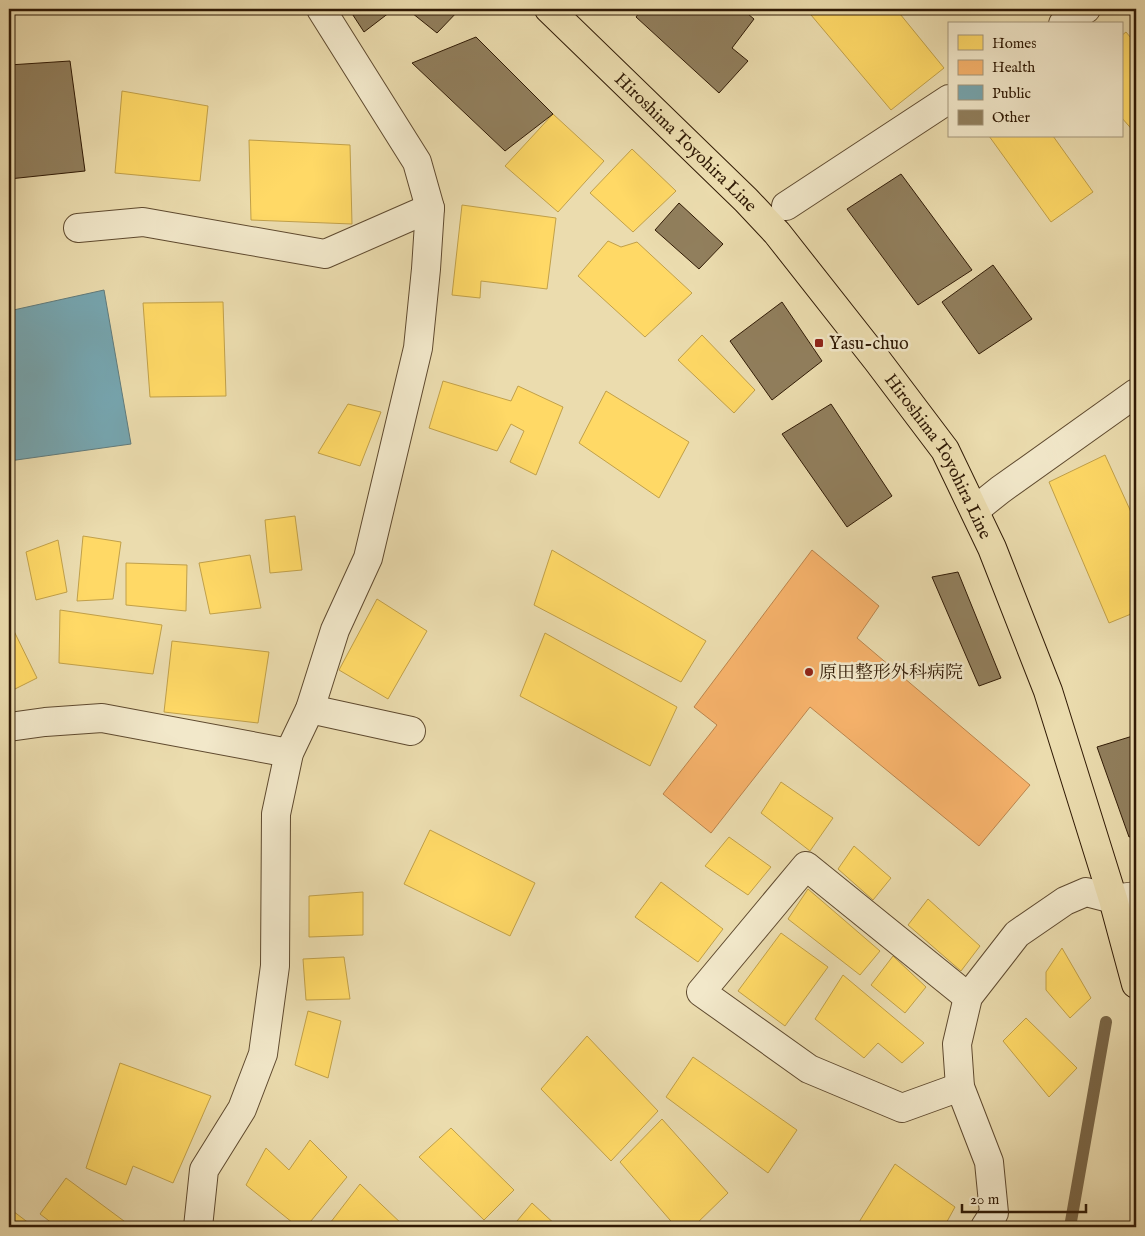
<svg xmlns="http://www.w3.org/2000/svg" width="1145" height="1236" font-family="'IM FELL English','Noto Serif JP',serif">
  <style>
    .homes { fill: #ffd966; stroke: #c1a049 }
    .health { fill: #f6b26b; stroke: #bb844c }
    .public { fill: #76a5af; stroke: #617b7c }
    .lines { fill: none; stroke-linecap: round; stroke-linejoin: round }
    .stream { stroke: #7a6748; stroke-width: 12 }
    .building { fill: #917f5d; stroke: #301a05 }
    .minor-casing { stroke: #5f4a2f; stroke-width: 30 }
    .primary-casing { stroke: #301a05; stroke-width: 30 }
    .minor { stroke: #f2e8ca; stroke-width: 28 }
    .primary { stroke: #ebdcae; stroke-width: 28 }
    .poi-dot { fill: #8f2418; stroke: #f2e8ca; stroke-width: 2 }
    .labels { text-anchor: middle; stroke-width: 5; stroke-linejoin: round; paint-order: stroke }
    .street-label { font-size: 18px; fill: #301a05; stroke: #f2e8ca }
    .poi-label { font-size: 18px; fill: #301a05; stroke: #f2e8ca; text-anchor: start }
  </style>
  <rect width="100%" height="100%" fill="#ebdcae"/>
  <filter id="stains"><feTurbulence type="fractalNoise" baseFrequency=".004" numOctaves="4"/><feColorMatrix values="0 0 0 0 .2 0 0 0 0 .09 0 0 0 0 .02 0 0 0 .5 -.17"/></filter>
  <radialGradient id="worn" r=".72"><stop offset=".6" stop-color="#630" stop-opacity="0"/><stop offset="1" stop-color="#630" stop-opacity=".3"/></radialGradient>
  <g class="homes">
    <path d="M806,9H896L944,68L891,110Z"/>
    <path d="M1126,32L1136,44V134L1121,117V36Z"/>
    <path d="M122,91L208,106L200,181L115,173Z"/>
    <path d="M553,114L604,161L558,212L505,166Z"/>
    <path d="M989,136H1053L1093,192L1051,222Z"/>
    <path d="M249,140L350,145L352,224L251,220Z"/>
    <path d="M632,149L676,191L633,232L590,193Z"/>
    <path d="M462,205L556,218L547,289L481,281L480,298L452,295Z"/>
    <path d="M608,241L621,247L637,242L692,293L645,337L578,276Z"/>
    <path d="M223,302L226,396L150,397L143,303Z"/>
    <path d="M702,335L755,390L734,413L678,360Z"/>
    <path d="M443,381L511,401L518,386L563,407L536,475L510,462L524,431L511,424L497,451L429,428Z"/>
    <path d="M606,391L689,442L659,498L579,443Z"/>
    <path d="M348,404L381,412L360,466L318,453Z"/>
    <path d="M1105,455L1136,523V612L1109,623L1049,482Z"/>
    <path d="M295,516L302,570L270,573L265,520Z"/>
    <path d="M83,536L121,542L113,599L77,601Z"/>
    <path d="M58,540L67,592L36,600L26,552Z"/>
    <path d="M552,550L706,641L681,682L534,605Z"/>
    <path d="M250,555L261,608L210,614L199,563Z"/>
    <path d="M126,563L187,565L186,611L126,605Z"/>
    <path d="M377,599L427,631L388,699L339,670Z"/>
    <path d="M60,610L162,625L153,674L59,663Z"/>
    <path d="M11,625L37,678L9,692V626Z"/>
    <path d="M545,633L677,707L650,766L520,696Z"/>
    <path d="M172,641L269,652L258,723L164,712Z"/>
    <path d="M781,782L833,818L810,851L761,813Z"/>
    <path d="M430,830L535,883L510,936L404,884Z"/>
    <path d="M729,837L771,867L748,895L705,866Z"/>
    <path d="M854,846L891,878L873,900L838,869Z"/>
    <path d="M661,882L723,929L698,962L635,917Z"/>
    <path d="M808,889L880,951L860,975L788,919Z"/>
    <path d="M363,892V935L309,937V896Z"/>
    <path d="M928,899L980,946L961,971L908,925Z"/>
    <path d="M781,933L828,967L785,1026L738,991Z"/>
    <path d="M1062,948L1091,998L1070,1018L1046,990V972Z"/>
    <path d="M893,956L926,987L905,1013L871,985Z"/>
    <path d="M344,957L350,999L306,1000L303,959Z"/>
    <path d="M843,975L924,1043L902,1063L878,1043L864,1058L815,1019Z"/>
    <path d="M308,1011L341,1021L328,1078L295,1065Z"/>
    <path d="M1026,1018L1077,1068L1049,1097L1003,1041Z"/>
    <path d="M587,1036L658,1111L611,1161L541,1089Z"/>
    <path d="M693,1057L797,1130L768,1173L666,1097Z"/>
    <path d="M120,1063L211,1096L173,1183L133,1166L126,1185L86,1168Z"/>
    <path d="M662,1119L728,1193L693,1227H676L620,1162Z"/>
    <path d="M451,1128L514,1190L484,1220L419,1157Z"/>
    <path d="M310,1140L347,1177L306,1227H298L246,1185L266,1148L289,1170Z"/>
    <path d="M895,1164L955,1207L944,1227H856Z"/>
    <path d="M66,1178L132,1227H57L40,1214Z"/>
    <path d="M360,1184L405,1227H327Z"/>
    <path d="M532,1203L558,1227H512Z"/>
    <path d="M9,1208L34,1227H9Z"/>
  </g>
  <path class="health" d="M812,550L879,606L857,638L1030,785L979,846L810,707L711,833L663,794L717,725L694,707Z"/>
  <path class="public" d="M104,290L131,444L9,461V311Z"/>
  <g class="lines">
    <path class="stream" d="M1070,1227L1106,1022"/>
  </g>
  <g class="building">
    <path d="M349,9H394L364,32Z"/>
    <path d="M416,9H460L437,33L412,13Z"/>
    <path d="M642,9H742L754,19L732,48L748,61L719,93L636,17Z"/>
    <path d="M476,37L553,114L505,151L412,63Z"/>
    <path d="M70,61L85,171L9,179V65Z"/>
    <path d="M901,174L972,270L918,305L847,209Z"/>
    <path d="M679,203L723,244L699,269L655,230Z"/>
    <path d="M993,265L1032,319L979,354L942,302Z"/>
    <path d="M782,302L822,361L772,400L730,341Z"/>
    <path d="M831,404L892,496L847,527L782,434Z"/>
    <path d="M958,572L1001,678L979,686L932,577Z"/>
    <path d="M1136,735V835L1129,837L1097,747Z"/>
  </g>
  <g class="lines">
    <defs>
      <g id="minor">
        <path d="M1063,24L1086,9"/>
        <path d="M786,206L949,99"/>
        <path d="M78,228L143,222L325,254L430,208"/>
        <path d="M975,510L1000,490L1136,393"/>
        <path d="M310,709L411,731"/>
        <path d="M9,727L45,722L102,718L289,753"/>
        <path d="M960,1087L902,1108L809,1069L701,992L806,866L968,997"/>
        <path d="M198,1227L204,1170L242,1109L263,1054L275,966L276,814L289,753L310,709L335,630L368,558L418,348L426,269L430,208L417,162L321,9"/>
        <path d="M985,1227L994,1213L989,1162L960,1087L957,1044L968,997L1017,934L1065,901L1086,892L1113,899L1136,896"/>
      </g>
      <g id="primary">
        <path id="s1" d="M549,9L746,200L777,233L877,360L945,450L992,548L1048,691L1113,899L1136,984"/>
      </g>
    </defs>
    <use href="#minor" class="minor-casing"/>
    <use href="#primary" class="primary-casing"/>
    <use href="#minor" class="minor"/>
    <use href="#primary" class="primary"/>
  </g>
  <g class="poi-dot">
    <rect x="814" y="338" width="10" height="10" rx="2.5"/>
    <circle cx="809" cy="672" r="5"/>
  </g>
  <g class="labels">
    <g class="street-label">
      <text dy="6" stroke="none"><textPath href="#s1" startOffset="191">Hiroshima Toyohira Line</textPath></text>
      <text dy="6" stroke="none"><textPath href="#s1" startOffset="596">Hiroshima Toyohira Line</textPath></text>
    </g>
    <g class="poi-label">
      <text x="829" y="349">Yasu-chuo</text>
      <text x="819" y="678">原田整形外科病院</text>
    </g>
  </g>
  <rect width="1145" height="1236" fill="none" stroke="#ebdcae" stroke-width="30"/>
  <rect x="10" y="10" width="1125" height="1216" fill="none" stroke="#301a05" stroke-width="2.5"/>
  <rect x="15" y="15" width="1115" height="1206" fill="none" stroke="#301a05"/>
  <rect x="948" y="22" width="175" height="115" fill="#f2e8ca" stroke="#a4967b"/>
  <rect x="958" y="35" width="25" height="15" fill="#ffd966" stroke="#a4967b"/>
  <text x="992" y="48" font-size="15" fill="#301a05">Homes</text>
  <rect x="958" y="60" width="25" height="15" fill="#f6b26b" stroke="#a4967b"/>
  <text x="992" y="72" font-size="15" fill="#301a05">Health</text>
  <rect x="958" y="85" width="25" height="15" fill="#76a5af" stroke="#a4967b"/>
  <text x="992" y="98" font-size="15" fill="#301a05">Public</text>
  <rect x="958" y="110" width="25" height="15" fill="#917f5d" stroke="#a4967b"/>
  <text x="992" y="122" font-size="15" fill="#301a05">Other</text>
  <path d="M962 1204v8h124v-8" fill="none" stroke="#301a05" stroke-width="2.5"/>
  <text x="970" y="1204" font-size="15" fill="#301a05" stroke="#f2e8ca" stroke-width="4" paint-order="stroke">20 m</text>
  <rect width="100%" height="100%" filter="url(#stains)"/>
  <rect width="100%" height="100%" fill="url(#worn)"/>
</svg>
